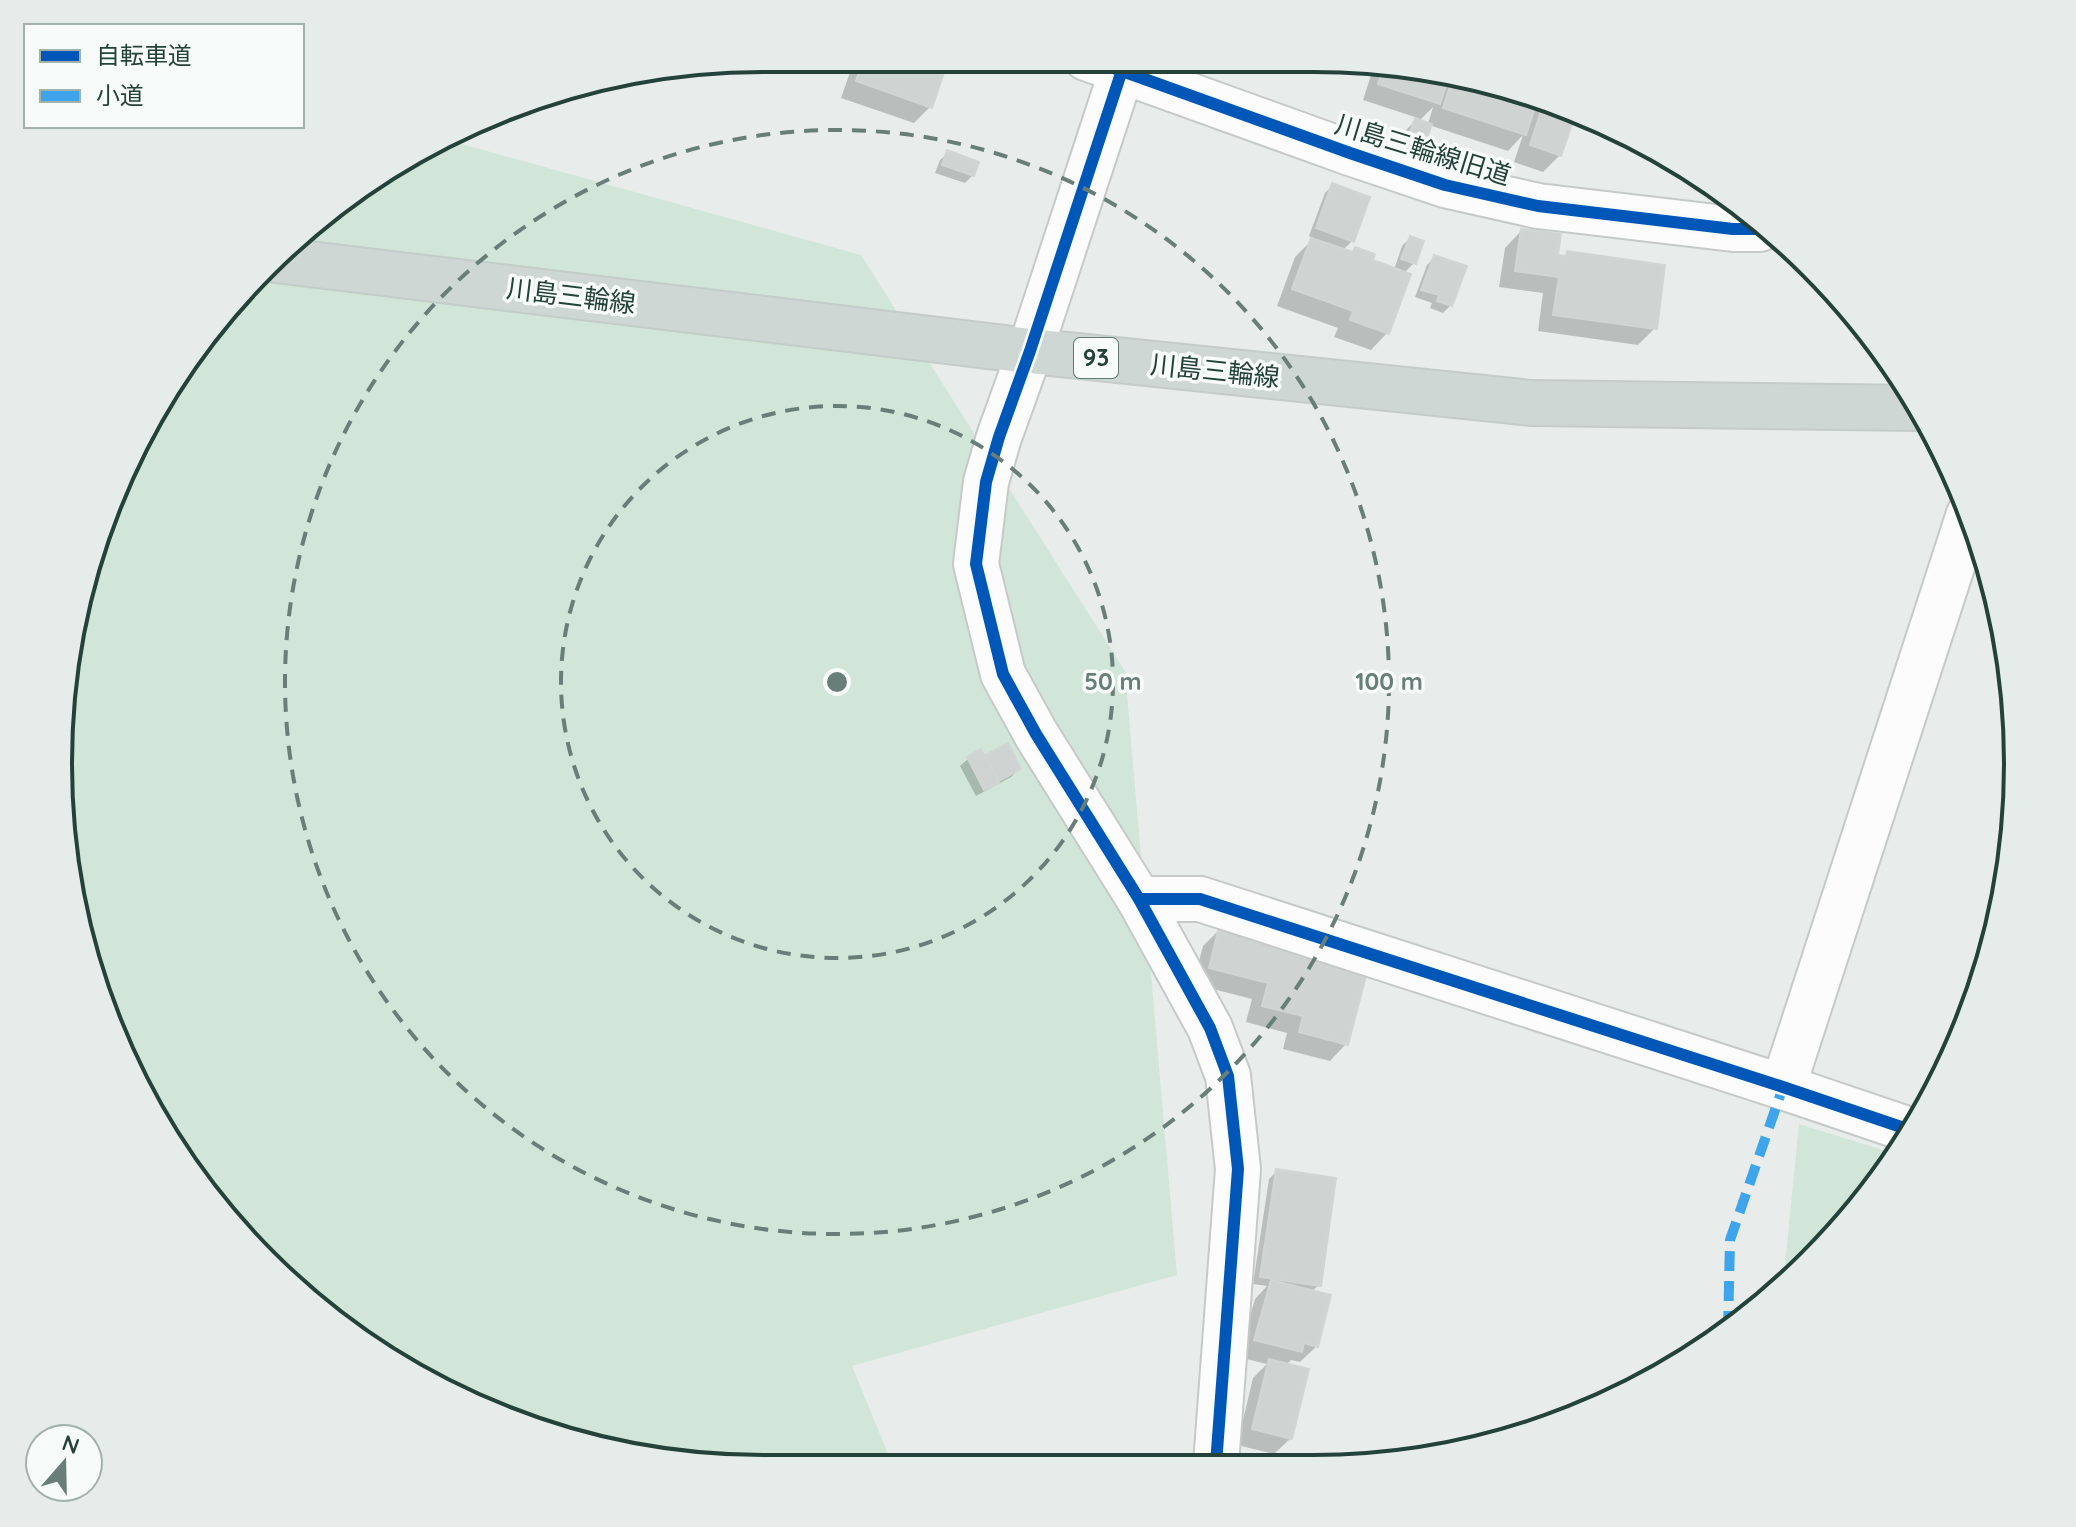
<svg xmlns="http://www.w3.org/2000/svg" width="2076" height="1527" font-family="Quicksand,'Noto Sans JP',sans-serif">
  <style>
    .green { fill: #d1e6d8 }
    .shadow { fill: #0003; fill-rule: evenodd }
    .building { fill: #cfd4d2; stroke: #d1d6d4; stroke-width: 2 }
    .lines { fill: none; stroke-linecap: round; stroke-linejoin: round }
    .minor-casing { stroke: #c5cac8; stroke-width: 48 }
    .major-casing { stroke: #c3ccc9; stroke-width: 48 }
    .minor { stroke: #fcfcfc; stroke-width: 44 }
    .major { stroke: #cfd7d5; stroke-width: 44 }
    .quiet { stroke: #3ea4ec; stroke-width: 10; stroke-dasharray: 20 10; stroke-linecap: butt }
    .cycleway-casing { stroke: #f7fbf9; stroke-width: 17 }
    .cycleway { stroke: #0057b8; stroke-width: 12 }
    .ring { fill: none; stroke: #697e78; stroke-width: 4; stroke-dasharray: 14 10 }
    .labels { text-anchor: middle; stroke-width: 7; stroke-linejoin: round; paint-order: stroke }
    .shield { fill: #f7fbf9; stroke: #637a73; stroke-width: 2 }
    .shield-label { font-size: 24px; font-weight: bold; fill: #24423a }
    .street-label { font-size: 26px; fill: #24423a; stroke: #f7fbf9 }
    .rim { fill: none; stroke: #24423a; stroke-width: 4 }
    .centre { fill: #697e78; stroke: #f7fbf9; stroke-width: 4 }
    .ring-label { font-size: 24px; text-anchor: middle; font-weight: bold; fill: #697e78; stroke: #f7fbf9; stroke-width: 7; stroke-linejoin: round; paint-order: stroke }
  </style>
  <rect width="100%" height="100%" fill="#e8edeb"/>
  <g class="green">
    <path d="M451,141L861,255L1125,671L1177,1275L852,1366L893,1466L717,1467L580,1445L451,1396L299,1294L204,1193L112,1033L64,855V671L131,452L233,298L372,177Z"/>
    <path d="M1799,1124L1896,1154L1843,1228L1783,1285Z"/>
  </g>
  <g class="shadow">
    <path d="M855,58H947L930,107L914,123L841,98Z"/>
    <path d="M1374,66L1495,82L1572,117L1560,155L1543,172L1514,162L1523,135L1508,151L1429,125L1421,151L1404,168L1390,163L1399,137L1418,118L1363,100ZM1433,107L1428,124L1419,121Z"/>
    <path d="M948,153L973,175L965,183L935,173L940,160Z"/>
    <path d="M1333,185L1352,241L1342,251L1351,254L1355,249L1371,261L1394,270L1402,246L1410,238L1414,263L1404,273L1387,333L1371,350L1334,337L1338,328L1277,306L1295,257L1314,238L1309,236L1325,193Z"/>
    <path d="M1521,231L1556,257H1564L1568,254L1655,328L1638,345L1538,331L1543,293L1499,287L1505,248Z"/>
    <path d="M1435,257L1451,305L1443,313L1430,308L1432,303L1415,297L1427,265Z"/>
    <path d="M1007,745L1019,769L1011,777L976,796L960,766L968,759L980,751L984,758Z"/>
    <path d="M1220,929L1277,951L1346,1044L1330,1061L1283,1049L1287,1033L1246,1022L1252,999L1193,984L1203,946Z"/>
    <path d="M1277,1171L1319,1285L1311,1292L1317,1346L1300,1362L1291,1360L1286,1365L1291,1438L1274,1454L1237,1445L1253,1378L1267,1364L1238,1357L1255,1299L1267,1286L1253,1284L1269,1179Z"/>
  </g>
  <g class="building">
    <path d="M864,58H949L932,108L856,81Z"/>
    <path d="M1383,67L1449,76L1440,104L1378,84Z"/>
    <path d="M1453,76L1495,82L1537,101L1526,135L1443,108Z"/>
    <path d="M1543,104L1574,118L1561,156L1530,145Z"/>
    <path d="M1415,118L1432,124L1422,152L1405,146Z"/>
    <path d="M947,150L979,162L974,176L942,165Z"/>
    <path d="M1332,183L1370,197L1354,242L1316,228Z"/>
    <path d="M1521,229L1561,234L1558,255L1566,256L1567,251L1665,265L1657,329L1553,315L1559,277L1515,271Z"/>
    <path d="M1410,236L1424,241L1416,264L1401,259Z"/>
    <path d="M1311,238L1353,252L1355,247L1375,254L1373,260L1411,274L1389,334L1350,320L1353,311L1292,289Z"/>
    <path d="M1434,255L1467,266L1452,306L1437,301L1439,295L1421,290Z"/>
    <path d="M1008,743L1021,769L999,781L985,755Z"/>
    <path d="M981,749L999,783L984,790L967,757Z"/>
    <path d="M1219,927L1281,943L1280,949L1367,972L1348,1045L1299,1032L1303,1016L1262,1006L1268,983L1209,968Z"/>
    <path d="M1276,1169L1336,1178L1321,1286L1260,1277Z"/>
    <path d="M1271,1280L1331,1295L1318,1347L1304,1343L1302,1352L1254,1340Z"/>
    <path d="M1269,1359L1309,1369L1292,1439L1252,1429Z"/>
  </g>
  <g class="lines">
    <defs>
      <g id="minor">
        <path d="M1086,58L1350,153L1445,185L1538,206L1733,229H1760"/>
        <path d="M1126,58L1030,351L999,437L986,482L976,564L1003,674L1036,734L1139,899L1210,1028L1228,1076L1238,1169L1216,1464"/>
        <path d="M1139,899H1200L1783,1087L1913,1131"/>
        <path d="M1783,1087L1969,514"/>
      </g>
      <path id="major" d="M276,260L1030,351L1531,403L1918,408"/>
    </defs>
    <use href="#minor" class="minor-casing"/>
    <use href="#major" class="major-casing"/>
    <use href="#minor" class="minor"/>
    <use href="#major" class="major"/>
    <path class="quiet" d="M1728,1331L1730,1240L1783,1087"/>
    <defs>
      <g id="cycleway">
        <path d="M1086,58L1350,153L1445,185L1538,206L1733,229H1760"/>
        <path d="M1126,58L1030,351L999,437L986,482L976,564L1003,674L1036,734L1139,899L1210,1028L1228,1076L1238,1169L1216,1464"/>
        <path d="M1139,899H1200L1783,1087L1913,1131"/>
      </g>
    </defs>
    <use href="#cycleway" class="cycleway-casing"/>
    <use href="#cycleway" class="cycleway"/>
  </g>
  <g class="ring">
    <circle cx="837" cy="682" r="276"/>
    <circle cx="837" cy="682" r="552"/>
  </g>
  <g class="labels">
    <rect class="shield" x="1074" y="338" width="44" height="40" rx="6"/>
    <g class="shield-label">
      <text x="1096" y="366">93</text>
    </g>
    <g class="street-label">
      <text transform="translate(1423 150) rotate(17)" y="9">川島三輪線旧道</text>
      <text transform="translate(571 296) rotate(7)" y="9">川島三輪線</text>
      <text transform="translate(1215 371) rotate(6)" y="9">川島三輪線</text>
    </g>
  </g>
  <path d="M0 0H2076V1527H0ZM763 72H1313A691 691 0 0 1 2004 763V764A691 691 0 0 1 1313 1455H763A691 691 0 0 1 72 764V763A691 691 0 0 1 763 72Z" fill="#e6ecea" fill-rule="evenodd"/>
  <path class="rim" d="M763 72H1313A691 691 0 0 1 2004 763V764A691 691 0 0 1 1313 1455H763A691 691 0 0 1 72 764V763A691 691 0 0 1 763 72Z"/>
  <circle cx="837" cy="682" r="12" class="centre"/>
  <g class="ring-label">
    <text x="1113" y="690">50 m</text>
    <text x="1389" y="690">100 m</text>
  </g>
  <rect x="24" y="24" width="280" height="104" fill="#f7fbf9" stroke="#a3b1ad" stroke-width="2"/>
  <rect x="40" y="50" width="40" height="12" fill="#0057b8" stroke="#a3b1ad" stroke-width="2"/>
  <text x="96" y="64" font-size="24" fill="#24423a">自転車道</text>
  <rect x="40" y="90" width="40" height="12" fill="#3ea4ec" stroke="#a3b1ad" stroke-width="2"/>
  <text x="96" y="104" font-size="24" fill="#24423a">小道</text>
  <g transform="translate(64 1463) rotate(20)"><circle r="38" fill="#f7fbf9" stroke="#a3b1ad" stroke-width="2"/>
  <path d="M0-6L14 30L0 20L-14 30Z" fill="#697e78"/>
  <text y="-12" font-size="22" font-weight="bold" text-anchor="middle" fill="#24423a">N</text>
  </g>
</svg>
